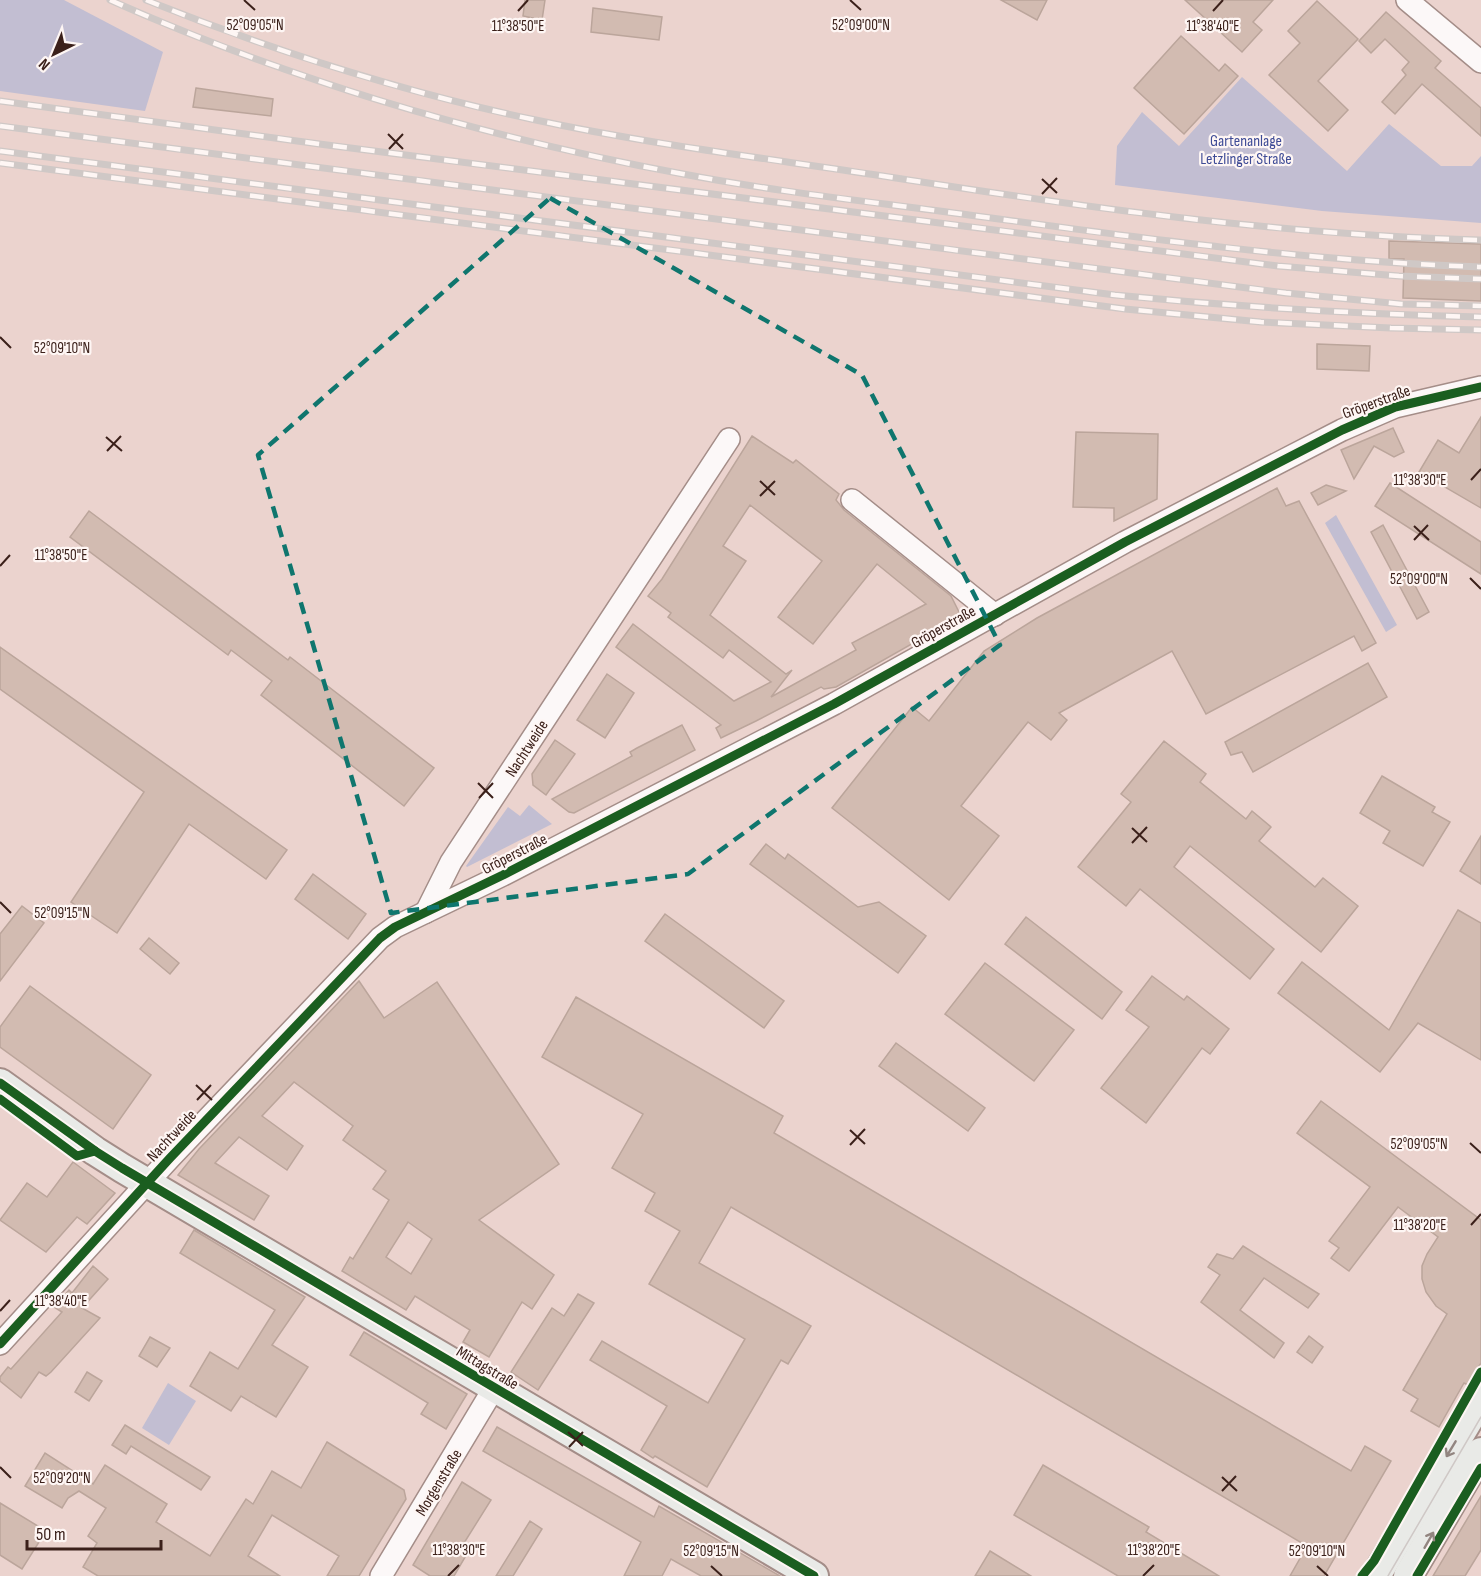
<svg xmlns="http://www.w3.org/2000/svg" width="1481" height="1576" font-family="'Sofia Sans Condensed',sans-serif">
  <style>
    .green { fill: #c2bed2 }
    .building { fill: #d2bbb1; stroke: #bba59b; stroke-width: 1.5; fill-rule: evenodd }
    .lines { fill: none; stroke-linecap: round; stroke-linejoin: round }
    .street-casing { stroke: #a48d88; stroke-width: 24 }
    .secondary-casing { stroke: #a48d88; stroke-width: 32 }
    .street { stroke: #fcf8f8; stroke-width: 21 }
    .secondary { stroke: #e9eae7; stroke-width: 28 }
    .tram { stroke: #cfc8c6; stroke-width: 1.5 }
    .rail-casing { stroke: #cfc8c6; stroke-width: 7 }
    .rail { stroke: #fef6f4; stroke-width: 4.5; stroke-dasharray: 14; stroke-linecap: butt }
    .cycleway-casing { stroke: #fef6f4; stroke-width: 13 }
    .cycleway { stroke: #1b5e20; stroke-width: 9 }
    .oneway { stroke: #928580 }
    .marked { fill: none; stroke: #0f766e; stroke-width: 4.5; stroke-dasharray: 12 8; stroke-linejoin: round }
    .ticks { fill: none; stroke: #3b201a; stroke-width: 2 }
    .labels { text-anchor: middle; stroke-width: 4.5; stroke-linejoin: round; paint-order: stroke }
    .park-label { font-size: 16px; fill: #3e4b96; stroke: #fef6f4 }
    .street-label { font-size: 16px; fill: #3b201a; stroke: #fef6f4 }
    .ticks-label { font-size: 15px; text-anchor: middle; fill: #3b201a; stroke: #fef6f4; stroke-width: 4.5; stroke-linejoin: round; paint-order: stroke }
  </style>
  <rect width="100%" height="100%" fill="#ebd3ce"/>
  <g class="green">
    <path d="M0,0H64L163,52L145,111L0,91Z"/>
    <path d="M1242,77L1347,171L1389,124L1441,166H1472L1481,156V223L1322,211L1115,185L1117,146L1142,112L1179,146Z"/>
    <path d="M1336,515L1397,625L1386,632L1325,523Z"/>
    <path d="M529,805L552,824L467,867L466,866L508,807L520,816Z"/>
    <path d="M168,1383L196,1401L169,1445L142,1428Z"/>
  </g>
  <g class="building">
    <path d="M525,0H545L542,20L523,16Z"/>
    <path d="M1001,0H1047L1037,20Z"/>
    <path d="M1185,0H1273L1253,22L1262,30L1242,52Z"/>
    <path d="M1317,1L1358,39L1318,81L1348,110L1328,131L1269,75L1300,43L1288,31Z"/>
    <path d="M593,8L662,17L659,40L591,32Z"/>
    <path d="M1386,12L1441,61L1435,68L1481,108V136L1422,84L1395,114L1382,102L1406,75L1402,70L1409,62L1385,39L1371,53L1359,41Z"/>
    <path d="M1181,36L1219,71L1225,64L1238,76L1184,134L1134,88Z"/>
    <path d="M196,88L273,99L271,116L193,107Z"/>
    <path d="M1389,241L1481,244V301L1403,298L1404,259H1389Z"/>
    <path d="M1317,344L1370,346L1369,371L1317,369Z"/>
    <path d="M1481,417V508L1419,472L1438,440L1459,453Z"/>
    <path d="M1393,428L1404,452L1394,457L1374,446L1354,479L1341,450Z"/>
    <path d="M1076,432L1158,434L1157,499L1114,521V508L1073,507Z"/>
    <path d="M752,436L793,463L796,460L839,494L836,500L844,510L951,596L961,616L836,687L824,689L821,687L756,721L721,738L716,728L721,725L717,722L616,647L633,624L734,701L771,682L729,650L723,658L668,617L671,613L648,596L662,579ZM750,505L822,561L778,617L813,644L877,564L926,604L852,643L856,650L771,697L792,670L786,674L710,615L746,561L723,546Z"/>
    <path d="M1390,483L1481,542V574L1375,506Z"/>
    <path d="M1326,485L1346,491L1318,505L1311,493Z"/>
    <path d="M1277,488L1286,506L1299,501L1376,643L1362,651L1354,636L1206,714L1172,651L1059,713L1067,720L1051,740L1028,722L961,806L999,836L949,900L832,808L912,707L929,721L984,651L1037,618Z"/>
    <path d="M89,511L288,660L290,657L434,768L404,806L261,695L272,681L231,650L228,655L70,537Z"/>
    <path d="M1383,525L1429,612L1417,619L1371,532Z"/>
    <path d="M0,647L287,850L266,879L189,824L117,933L71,902L144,792L0,689Z"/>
    <path d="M1368,663L1387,697L1253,772L1242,752L1231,755L1225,742Z"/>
    <path d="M607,674L634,693L605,738L577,720Z"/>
    <path d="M682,725L695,750L574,813L569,812L552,799L632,756L630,752L637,748Z"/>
    <path d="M555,740L575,754L546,795L533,785L532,774Z"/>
    <path d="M1164,741L1206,774L1200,782L1246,819L1252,811L1271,827L1259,841L1315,887L1323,878L1358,906L1321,952L1190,846L1174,867L1274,949L1250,979L1140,889L1126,906L1078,867L1131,802L1121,794Z"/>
    <path d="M1382,776L1435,807L1432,812L1450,822L1423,866L1383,843L1390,831L1360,813Z"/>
    <path d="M1481,836V884L1460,871Z"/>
    <path d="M766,844L785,859L788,854L858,907L879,902L926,936L898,973L750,864Z"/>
    <path d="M313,874L366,914L348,939L295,899Z"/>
    <path d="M22,906L44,923L0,981V934Z"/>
    <path d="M1458,910L1481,923V1060L1418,1023L1380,1072L1278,993L1302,962L1389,1030Z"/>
    <path d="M665,914L784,1001L764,1028L645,941Z"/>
    <path d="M1026,917L1122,992L1102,1019L1005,944Z"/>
    <path d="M149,938L179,963L170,974L140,949Z"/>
    <path d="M985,963L1074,1030L1034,1081L945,1014Z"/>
    <path d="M1152,976L1184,1000L1187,996L1229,1029L1210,1054L1202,1048L1146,1123L1101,1088L1149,1027L1126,1010Z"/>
    <path d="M359,981L384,1018L437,982L559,1164L479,1220L554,1275L532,1309L522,1302L489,1357L463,1342L470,1330L415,1296L406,1310L342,1271L350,1257L353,1259L389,1200L373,1189L386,1171L343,1140L353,1126L294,1082L262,1116L303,1146L287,1170L239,1137L215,1163L269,1196L254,1220L178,1175L199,1149ZM408,1222L432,1239L411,1274L386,1257Z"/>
    <path d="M30,986L151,1075L113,1129L0,1047V1027Z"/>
    <path d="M576,997L783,1116L774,1133L1351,1471L1365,1446L1391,1461L1324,1576H1290L1307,1546L731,1207L699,1263L811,1326L788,1364L781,1360L707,1487L655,1456L653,1458L641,1450L667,1406L590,1360L602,1341L708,1403L745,1339L649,1284L680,1231L645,1211L655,1193L612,1168L643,1114L542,1057Z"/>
    <path d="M896,1043L985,1108L968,1131L879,1066Z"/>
    <path d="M1321,1101L1481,1220V1363L1468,1385L1464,1383L1439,1427L1411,1411L1418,1399L1403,1390L1447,1314L1436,1306L1426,1292L1422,1279V1266L1427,1254L1438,1237L1398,1207L1349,1271L1331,1258L1339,1248L1329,1241L1370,1187L1297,1133Z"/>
    <path d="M73,1162L115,1193L87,1224L77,1217L46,1252L0,1220L27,1183L47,1197Z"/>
    <path d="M194,1230L305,1297L272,1345L308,1367L276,1417L241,1396L231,1411L190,1386L210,1352L238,1369L275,1310L180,1253Z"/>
    <path d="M1243,1246L1319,1294L1308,1308L1264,1278L1240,1310L1284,1343L1274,1358L1201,1302L1220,1275L1208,1267L1217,1254L1233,1259Z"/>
    <path d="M93,1266L108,1279L82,1308L100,1318L51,1372L46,1376L39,1372L21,1398L0,1381V1377L8,1367L11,1369L62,1312L54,1307L69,1290L72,1293Z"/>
    <path d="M578,1294L594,1303L538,1390L511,1372L552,1308L564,1316Z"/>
    <path d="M364,1332L467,1394L446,1429L421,1414L428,1403L350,1355Z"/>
    <path d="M1309,1336L1323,1347L1312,1363L1297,1352Z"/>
    <path d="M150,1337L170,1348L157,1367L139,1356Z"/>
    <path d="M87,1372L102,1381L89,1401L75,1392Z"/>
    <path d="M125,1425L210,1477L201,1490L131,1446L126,1454L112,1445Z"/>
    <path d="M497,1427L654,1517L659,1506L780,1576H701L671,1559L662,1576H624L641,1542L483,1451Z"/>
    <path d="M327,1442L404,1490L406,1499L359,1576H327L339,1556L272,1515L248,1556L280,1576H98L83,1567L97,1543L88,1536L106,1508L79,1491L68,1498L62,1508L25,1486L45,1453L93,1484L105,1465L167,1504L156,1522L210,1556L246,1499L253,1504L272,1471L301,1488Z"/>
    <path d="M1043,1465L1149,1527L1146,1532L1219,1576H1118L1014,1515Z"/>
    <path d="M462,1482L491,1500L464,1543L471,1547L454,1576H430L413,1565Z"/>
    <path d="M1481,1496V1550L1465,1576H1433Z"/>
    <path d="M0,1503L46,1531L22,1569L0,1555Z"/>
    <path d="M530,1521L542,1529L513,1576H496Z"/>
    <path d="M990,1551L1031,1576H975Z"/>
  </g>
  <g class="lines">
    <defs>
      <g id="street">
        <path d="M1407,0L1481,62"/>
        <path d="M852,500L995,615"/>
        <path d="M426,912L451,862L729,439"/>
        <path d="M0,1344L170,1158L380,938L395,927L503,875L834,704L1125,542L1342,430L1395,407L1481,387"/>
        <path d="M381,1576L494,1388"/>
      </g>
      <g id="secondary">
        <path d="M0,1083L95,1151L122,1168L814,1576"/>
        <path d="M1376,1576L1481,1399"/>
        <path d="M1408,1576L1481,1452"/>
      </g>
    </defs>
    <use href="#street" class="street-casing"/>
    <use href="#secondary" class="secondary-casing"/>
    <use href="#street" class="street"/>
    <use href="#secondary" class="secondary"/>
    <path class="tram" d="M1388,1576L1481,1417"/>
    <defs>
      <g id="rail">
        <path d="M110,0C292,81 487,138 683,174C777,192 874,202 969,215C1139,238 1309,261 1481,267"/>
        <path d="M146,0C271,50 399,91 531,119C647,144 765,158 883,176C1081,207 1280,235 1481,240"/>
        <path d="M0,101L327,145L1278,266L1399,276L1481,279"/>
        <path d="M0,126L1286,293L1401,304L1481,306"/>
        <path d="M0,151L1115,295C1237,307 1358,314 1481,317"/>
        <path d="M0,163L1125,309L1261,322L1391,328L1481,330"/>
      </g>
    </defs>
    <use href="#rail" class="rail-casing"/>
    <use href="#rail" class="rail"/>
    <defs>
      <g id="cycleway">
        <path d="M0,1083L95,1151L122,1168L814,1576"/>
        <path d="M0,1099L77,1156L95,1151"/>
        <path d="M0,1344L170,1158L380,938L395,927L503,875L834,704L1125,542L1342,430L1395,407L1481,387"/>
        <path d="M1362,1576L1374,1561L1481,1372"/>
        <path d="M1417,1576L1481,1468"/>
      </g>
    </defs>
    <use href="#cycleway" class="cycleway-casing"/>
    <use href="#cycleway" class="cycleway"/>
  </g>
  <defs><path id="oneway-shaft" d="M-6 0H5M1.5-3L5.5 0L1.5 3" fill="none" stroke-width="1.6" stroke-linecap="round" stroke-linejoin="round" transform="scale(1.5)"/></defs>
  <g class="oneway">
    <use href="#oneway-shaft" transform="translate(1451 1449) rotate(121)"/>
    <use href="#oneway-shaft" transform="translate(1429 1540) rotate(-60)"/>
  </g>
  <path class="marked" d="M550,198L862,375L1000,645L688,874L391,913L258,455Z"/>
  <path class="ticks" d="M244,0L255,10M850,0L861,10M518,11L528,0M1213,11L1223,0M388,134L403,149M389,149L403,134M1042,179L1057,193M1042,194L1057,178M0,337L11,348M106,437L122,451M107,451L121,436M1471,480L1481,469M760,481L775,495M760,496L775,481M1414,526L1429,540M1414,540L1428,525M0,566L10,555M1470,578L1481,589M478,783L493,798M479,798L493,783M1132,828L1147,842M1132,843L1147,827M0,902L11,913M196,1085L212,1100M197,1100L211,1085M850,1130L865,1144M1470,1143L1481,1153M850,1145L865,1129M1471,1225L1481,1214M0,1311L10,1300M568,1432L583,1446M569,1447L583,1432M0,1467L11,1478M1222,1477L1237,1491M1222,1491L1236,1476M711,1566L722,1576M1317,1566L1328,1576M448,1576L459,1565M1143,1576L1154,1565"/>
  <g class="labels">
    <g class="park-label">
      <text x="1246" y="146">Gartenanlage<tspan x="1246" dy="18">Letzlinger Straße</tspan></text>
    </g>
    <g class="street-label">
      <text transform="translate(1376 401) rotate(-20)" y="6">Gröperstraße</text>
      <text transform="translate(943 626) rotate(-29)" y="6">Gröperstraße</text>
      <text transform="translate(526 748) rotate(-57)" y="6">Nachtweide</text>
      <text transform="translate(514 853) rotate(-27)" y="6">Gröperstraße</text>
      <text transform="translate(171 1135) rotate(-47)" y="6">Nachtweide</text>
      <text transform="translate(488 1367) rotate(31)" y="6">Mittagstraße</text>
      <text transform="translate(438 1482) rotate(-59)" y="6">Morgenstraße</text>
    </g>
  </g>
  <g class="ticks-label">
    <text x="255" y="30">52°09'05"N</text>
    <text x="861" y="30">52°09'00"N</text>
    <text x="1213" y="31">11°38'40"E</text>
    <text x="518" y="31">11°38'50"E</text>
    <text x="62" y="353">52°09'10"N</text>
    <text x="1420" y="485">11°38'30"E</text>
    <text x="61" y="560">11°38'50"E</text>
    <text x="1419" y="584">52°09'00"N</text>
    <text x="62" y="918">52°09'15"N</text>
    <text x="1419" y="1149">52°09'05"N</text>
    <text x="1420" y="1230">11°38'20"E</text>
    <text x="61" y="1306">11°38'40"E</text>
    <text x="62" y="1483">52°09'20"N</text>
    <text x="459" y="1555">11°38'30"E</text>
    <text x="1154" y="1555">11°38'20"E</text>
    <text x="711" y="1556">52°09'15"N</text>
    <text x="1317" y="1556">52°09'10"N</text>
  </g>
  <g transform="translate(54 54) rotate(223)" stroke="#fef6f4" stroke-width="4.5" paint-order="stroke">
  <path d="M0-4.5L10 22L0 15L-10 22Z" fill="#3b201a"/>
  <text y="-9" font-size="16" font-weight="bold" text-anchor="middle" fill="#3b201a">N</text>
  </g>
  <path d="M27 1540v9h134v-9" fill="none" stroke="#3b201a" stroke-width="3"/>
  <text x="36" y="1540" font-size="18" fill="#3b201a" stroke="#fef6f4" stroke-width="4.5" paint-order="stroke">50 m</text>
</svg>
